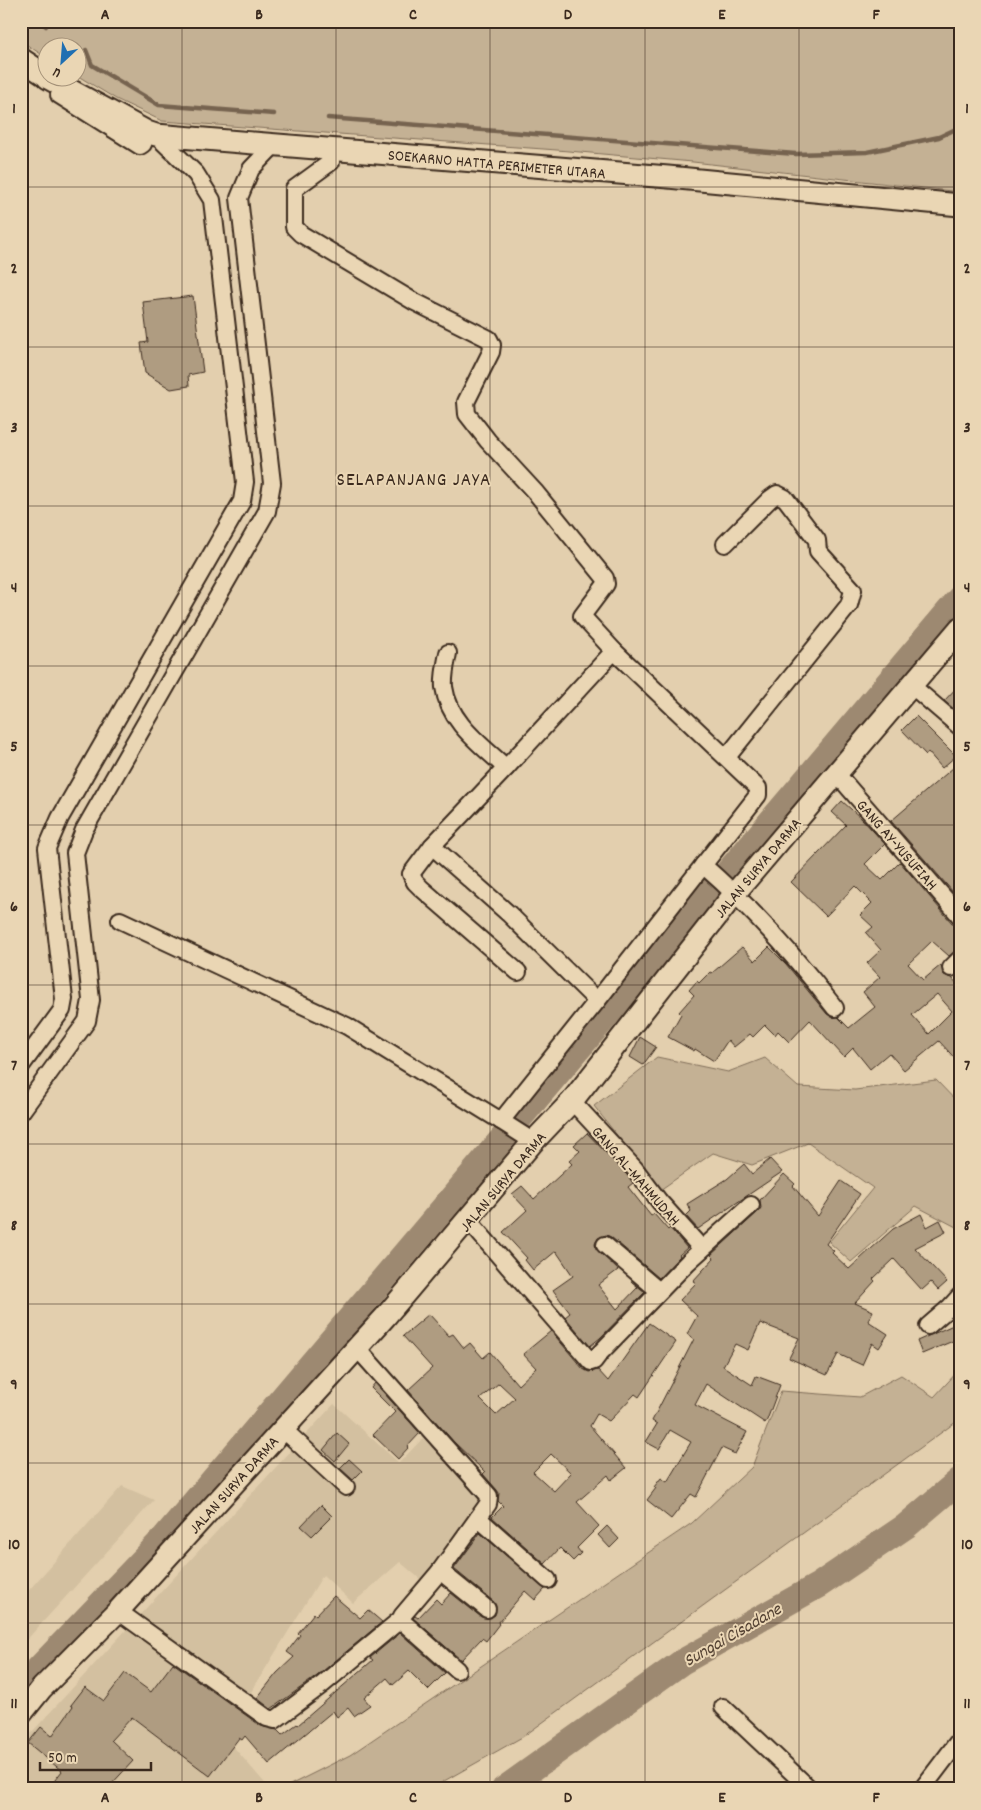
<svg xmlns="http://www.w3.org/2000/svg" width="981" height="1810" font-family="Dekko,sans-serif">
  <style>
    .built { fill: #d3c0a0 }
    .green { fill: #c4b194; stroke: #806e59 }
    .lines { fill: none; stroke-linecap: round; stroke-linejoin: round }
    .stream { stroke: #766350; stroke-width: 4.5 }
    .river { stroke: #9d8971; stroke-width: 26 }
    .building { fill: #af9c81; stroke: #3b2a1e; fill-rule: evenodd }
    .minor-casing { stroke: #3b2a1e; stroke-width: 20 }
    .major-casing { stroke: #3b2a1e; stroke-width: 25 }
    .minor { stroke: #ead6b4; stroke-width: 16 }
    .major { stroke: #ead6b4; stroke-width: 21 }
    .grid { fill: none; stroke: #3b2a1e; stroke-width: 1; stroke-opacity: 0.55 }
    .labels { text-anchor: middle; stroke-width: 4; stroke-linejoin: round; paint-order: stroke }
    .street-label { font-size: 16px; fill: #3b2a1e; stroke: #ead6b4 }
    .water-label { font-size: 18px; font-style: italic; fill: #544233; stroke: #ead6b4 }
    .quarter-label { font-size: 19px; letter-spacing: 1px; fill: #3b2a1e; stroke: #ead6b4 }
    .neatline { fill: none; stroke: #3b2a1e; stroke-width: 2 }
    .grid-label { font-size: 16px; text-anchor: middle; font-weight: bold; fill: #3b2a1e }
  </style>
  <rect width="100%" height="100%" fill="#e3cfae"/>
  <filter id="ink" filterUnits="userSpaceOnUse"><feTurbulence type="fractalNoise" baseFrequency=".02" numOctaves="2"/><feDisplacementMap in="SourceGraphic" scale="10" xChannelSelector="R" yChannelSelector="G"/><feConvolveMatrix kernelMatrix="1 2 1 2 8 2 1 2 1" color-interpolation-filters="sRGB"/></filter>
  <g filter="url(#ink)">
    <g class="built">
      <path d="M334,1404L399,1463L423,1438L485,1502L427,1585L400,1562L353,1603L323,1575L224,1736L270,1789H21V1744Z"/>
      <path d="M122,1486L154,1500L21,1646V1599Z"/>
    </g>
    <g class="green">
      <path d="M21,21H960V192L693,162L557,150L162,121L116,99L78,76V48H48L47,58L21,41Z"/>
      <path d="M657,1057L728,1072L765,1058L798,1087L855,1090L936,1080L960,1105V1226L958,1228L916,1206L851,1262L829,1242L873,1188L808,1143L752,1165L713,1153L660,1190L594,1106Z"/>
      <path d="M960,1369V1419L524,1736L430,1789H282L350,1755L692,1523L752,1467L781,1391L860,1397L901,1375L934,1397Z"/>
    </g>
    <g class="lines">
      <g class="stream">
        <path d="M39,21L46,26"/>
        <path d="M86,50L92,65L159,105L274,114"/>
        <path d="M328,118L796,154L867,152L939,137L960,127"/>
      </g>
      <g class="river">
        <path d="M21,1687L165,1537L960,598"/>
        <path d="M504,1789L682,1662L819,1585L906,1526L960,1480"/>
      </g>
    </g>
    <g class="building">
      <path d="M193,296L203,372L188,375L189,386L171,389L145,373L141,343L148,342L143,302Z"/>
      <path d="M960,684V714L944,701Z"/>
      <path d="M916,716L956,756L942,768L928,752L926,755L902,730Z"/>
      <path d="M954,767L960,774V900L891,821Z"/>
      <path d="M842,801L862,819L885,844L865,864L882,880L900,862L952,923L960,926V947L949,956L932,941L908,964L923,980L941,965L944,975L952,978L960,987V1064L939,1041L904,1070L889,1053L870,1069L853,1048L844,1057L810,1020L789,1042L778,1031L775,1035L765,1025L753,1037L750,1034L734,1047L728,1040L714,1061L695,1049L694,1051L668,1037L681,1014L679,1012L694,995L689,990L697,981L699,983L710,972L712,973L742,947L755,961L769,947L786,964L827,1014L832,1017H838L849,1028L875,1007L863,992L880,977L867,963L881,950L866,933L873,927L860,915L872,903L855,886L826,916L791,882L846,825L832,812ZM937,994L952,1011L929,1034L912,1015Z"/>
      <path d="M640,1037L656,1047L643,1065L630,1057Z"/>
      <path d="M587,1133L627,1175L633,1183L628,1187L651,1216L654,1214L668,1230L670,1228L687,1248L679,1255L680,1256L659,1278L611,1237L606,1235L598,1238L595,1244L596,1249L618,1270L598,1285L617,1309L638,1287L631,1281L645,1292L600,1338L590,1346L565,1317L570,1313L553,1290L573,1276L556,1251L533,1270L525,1260L527,1258L503,1232L527,1210L512,1194L522,1186L534,1199L572,1164L569,1161L580,1151L574,1145Z"/>
      <path d="M770,1159L782,1172L698,1229L686,1216L691,1211L687,1204L727,1179L744,1164L752,1174Z"/>
      <path d="M784,1174L795,1184L793,1186L818,1216L841,1181L860,1194L826,1244L834,1251L832,1253L849,1269L893,1229L921,1214L927,1227L940,1220L946,1232L915,1248L947,1282L938,1290L931,1282L922,1290L894,1259L873,1279L875,1281L855,1303L873,1311L868,1321L888,1334L879,1348L872,1343L862,1365L838,1354L827,1375L789,1358L799,1338L760,1323L748,1350L735,1344L723,1366L752,1385L756,1376L780,1385L767,1420L765,1423L706,1384L695,1405L747,1432L735,1454L722,1448L696,1497L691,1494L671,1519L647,1500L656,1488L654,1487L661,1478L667,1482L691,1442L670,1430L659,1449L646,1442L657,1424L652,1421L694,1339L687,1334L697,1316L680,1300L696,1283L693,1281L714,1258L711,1255L758,1212L761,1208L760,1200Z"/>
      <path d="M429,1314L449,1336L453,1334L464,1348L470,1343L483,1358L490,1352L518,1385L536,1368L523,1354L551,1331L583,1369L589,1372L598,1370L608,1381L649,1323L676,1342L639,1397L635,1394L609,1421L597,1414L590,1426L626,1468L611,1480L608,1475L577,1502L599,1526L577,1548L581,1553L573,1561L560,1548L545,1564L492,1517L503,1506L498,1501L499,1493L497,1490L483,1474L485,1472L453,1441L408,1390L432,1368L403,1336ZM499,1383L515,1398L496,1415L480,1399ZM551,1454L571,1473L554,1491L533,1472Z"/>
      <path d="M960,1322V1338L922,1354L917,1341Z"/>
      <path d="M375,1383L420,1433L407,1447L408,1448L398,1459L373,1435L395,1412L371,1388Z"/>
      <path d="M337,1433L349,1444L335,1461L323,1450Z"/>
      <path d="M349,1459L362,1471L353,1480L340,1468Z"/>
      <path d="M321,1505L332,1516L312,1536L301,1526Z"/>
      <path d="M607,1526L619,1539L610,1548L598,1535Z"/>
      <path d="M480,1533L545,1589L535,1600L525,1591L498,1623L499,1624L486,1641L482,1638L461,1660L413,1618L415,1616L418,1618L436,1599L441,1604L451,1593L481,1617L490,1618L495,1615L496,1606L494,1602L454,1569Z"/>
      <path d="M334,1596L360,1618L368,1610L382,1622L317,1676L271,1709L257,1698L277,1673L294,1657L287,1652L300,1635L298,1633L314,1613L316,1615Z"/>
      <path d="M400,1633L445,1673L428,1690L409,1671L393,1685L387,1678L364,1698L370,1705L354,1716L348,1708L337,1717L333,1711L269,1764L245,1736L242,1740L239,1738L210,1776L132,1717L111,1740L133,1761L107,1789H48L62,1771L28,1743L41,1727L52,1736L73,1706L71,1705L85,1687L104,1701L125,1673L151,1692L173,1663L261,1726L277,1730L282,1735L297,1724L298,1725L373,1660L370,1658Z"/>
    </g>
    <g class="lines">
      <defs>
        <g id="minor">
          <path d="M59,95L140,146L143,144L147,132"/>
          <path d="M332,150L331,162L294,189V227L301,234L413,301L489,339L492,345L491,352L466,402L467,414L488,441L536,493L605,578L606,584L582,616L614,651L758,788V795L597,1001L501,1121"/>
          <path d="M725,544L770,499L777,494L785,498L817,540L818,551L853,590L849,605L727,757"/>
          <path d="M448,653C446,664 443,676 444,687C449,723 482,745 506,768"/>
          <path d="M911,685L960,727"/>
          <path d="M836,773L960,916"/>
          <path d="M432,846L509,914L597,1001"/>
          <path d="M703,865C752,908 795,956 835,1008"/>
          <path d="M120,920L347,1026L501,1121L526,1137L532,1143"/>
          <path d="M951,968L960,959"/>
          <path d="M518,972L421,888L415,882L411,874L432,846L506,768L614,651"/>
          <path d="M21,1066L62,1010L64,999L47,848L60,818L242,501L245,482L212,200L196,174L156,135"/>
          <path d="M572,1101L635,1169L659,1201L702,1249"/>
          <path d="M21,1112L87,1021L91,1000L75,853L84,830L267,511L272,483L239,198L251,169L274,145"/>
          <path d="M468,1220L591,1362L594,1361L600,1353L688,1262L751,1205"/>
          <path d="M605,1245L659,1291"/>
          <path d="M928,1326L950,1307L960,1296"/>
          <path d="M357,1348L489,1496L488,1504L440,1571L402,1616L403,1622L457,1670"/>
          <path d="M283,1429L346,1487"/>
          <path d="M478,1518L548,1580"/>
          <path d="M440,1571L487,1609"/>
          <path d="M118,1611L267,1718L275,1720L323,1684L401,1619"/>
          <path d="M723,1707L810,1789"/>
          <path d="M922,1789L960,1739"/>
        </g>
        <g id="major">
          <path d="M21,59L48,77"/>
          <path d="M48,78L147,132L156,135L668,177L960,205"/>
          <path d="M21,1714L42,1688L118,1611L385,1317L532,1143L572,1101L735,893L960,628"/>
        </g>
      </defs>
      <use href="#minor" class="minor-casing"/>
      <use href="#major" class="major-casing"/>
      <use href="#minor" class="minor"/>
      <use href="#major" class="major"/>
    </g>
  </g>
  <path class="grid" d="M182,21V1789M336,21V1789M490,21V1789M645,21V1789M799,21V1789M21,187H960M21,347H960M21,506H960M21,666H960M21,825H960M21,985H960M21,1144H960M21,1304H960M21,1463H960M21,1623H960"/>
  <g class="labels">
    <g class="street-label">
      <text transform="translate(497 163) rotate(5)" y="6">SOEKARNO HATTA PERIMETER UTARA</text>
      <text transform="translate(898 844) rotate(49)" y="6">GANG AY-YUSUFIAH</text>
      <text transform="translate(757 867) rotate(-50)" y="6">JALAN SURYA DARMA</text>
      <text transform="translate(637 1175) rotate(49)" y="6">GANG AL-MAHMUDAH</text>
      <text transform="translate(502 1181) rotate(-50)" y="6">JALAN SURYA DARMA</text>
      <text transform="translate(233 1484) rotate(-48)" y="6">JALAN SURYA DARMA</text>
    </g>
    <g class="water-label">
      <text transform="translate(732 1634) rotate(-30)" y="6">Sungai Cisadane</text>
    </g>
    <g class="quarter-label">
      <text x="414" y="485">SELAPANJANG JAYA</text>
    </g>
  </g>
  <rect width="981" height="1810" fill="none" stroke="#ead6b4" stroke-width="55"/>
  <g transform="translate(62 62) rotate(206)"><circle r="24" fill="#ead6b4" stroke="#a49178"/>
  <path d="M0-4L9 19L0 12L-9 19Z" fill="#1f6fb2"/>
  <text y="-8" font-size="14" font-weight="bold" text-anchor="middle" fill="#3b2a1e">U</text>
  </g>
  <path d="M40 1762v8h111v-8" fill="none" stroke="#3b2a1e" stroke-width="2.5"/>
  <text x="48" y="1762" font-size="15" fill="#3b2a1e" stroke="#ead6b4" stroke-width="4" paint-order="stroke">50 m</text>
  <rect x="28" y="28" width="926" height="1754" class="neatline"/>
  <g class="grid-label">
    <text x="105" y="19">A</text>
    <text x="259" y="19">B</text>
    <text x="413" y="19">C</text>
    <text x="568" y="19">D</text>
    <text x="722" y="19">E</text>
    <text x="876" y="19">F</text>
    <text x="14" y="113">1</text>
    <text x="967" y="113">1</text>
    <text x="14" y="273">2</text>
    <text x="967" y="273">2</text>
    <text x="14" y="432">3</text>
    <text x="967" y="432">3</text>
    <text x="14" y="592">4</text>
    <text x="967" y="592">4</text>
    <text x="14" y="751">5</text>
    <text x="967" y="751">5</text>
    <text x="14" y="911">6</text>
    <text x="967" y="911">6</text>
    <text x="14" y="1070">7</text>
    <text x="967" y="1070">7</text>
    <text x="14" y="1230">8</text>
    <text x="967" y="1230">8</text>
    <text x="14" y="1389">9</text>
    <text x="967" y="1389">9</text>
    <text x="14" y="1549">10</text>
    <text x="967" y="1549">10</text>
    <text x="14" y="1708">11</text>
    <text x="967" y="1708">11</text>
    <text x="105" y="1802">A</text>
    <text x="259" y="1802">B</text>
    <text x="413" y="1802">C</text>
    <text x="568" y="1802">D</text>
    <text x="722" y="1802">E</text>
    <text x="876" y="1802">F</text>
  </g>
</svg>
